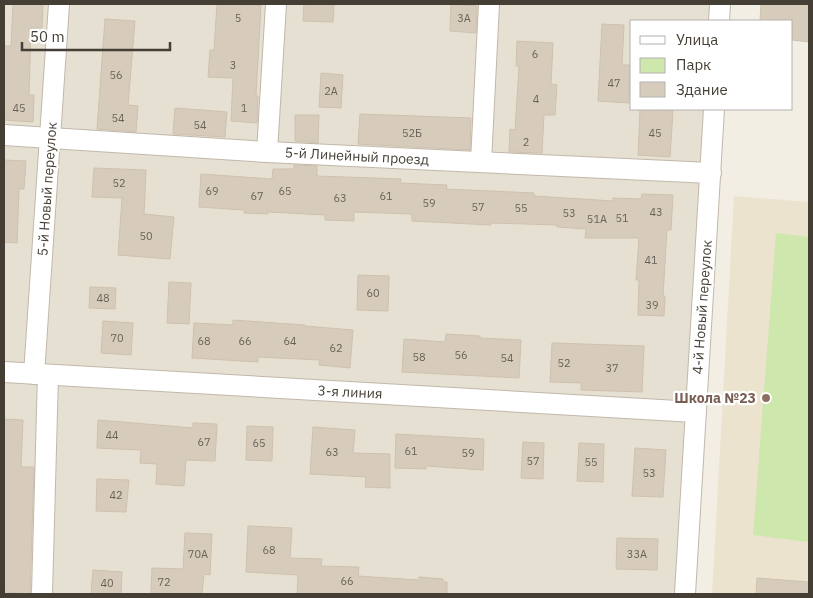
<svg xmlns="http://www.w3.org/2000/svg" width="813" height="598" font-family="'IBM Plex Sans',sans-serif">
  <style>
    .residential { fill: #e6e0d2 }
    .education { fill: #ece3ce }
    .green { fill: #cde7ac }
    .building { fill: #d7ccbc; stroke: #cfc1ad }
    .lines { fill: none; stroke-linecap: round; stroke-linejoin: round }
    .street-casing { stroke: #c1b8aa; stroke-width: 22 }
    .street { stroke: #fff; stroke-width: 20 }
    .education-dot { fill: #8d6e63; stroke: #fff; stroke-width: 2 }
    .labels { text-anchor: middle; stroke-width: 4.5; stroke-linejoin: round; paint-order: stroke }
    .number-label { font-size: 11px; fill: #696256 }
    .street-label { font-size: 14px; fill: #443e34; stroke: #fff }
    .education-label { font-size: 14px; font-weight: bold; fill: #785e54; stroke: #fff; text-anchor: end }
  </style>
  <rect width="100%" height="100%" fill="#f2eee4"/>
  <path class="residential" d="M4,4H710L709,21H632V109H704L675,594H4Z"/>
  <path class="education" d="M734,196L809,202V594H712Z"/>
  <path class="green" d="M776,233L809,237V542L753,535Z"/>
  <g class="building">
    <path d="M13,4H43L42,28H31L29,95H34L33,122L4,120V46H11Z"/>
    <path d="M217,4L261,5L256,96H258L257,123L231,121L233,78L208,77L210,50H214Z"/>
    <path d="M304,4H334L333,22L303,21Z"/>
    <path d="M451,4L477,6L476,33L450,31Z"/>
    <path d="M761,4H809V42L792,40V21H760Z"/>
    <path d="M105,19L135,21L128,105L138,106L136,132L97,129Z"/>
    <path d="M602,24L624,25L622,65H630L629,103L598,101Z"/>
    <path d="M517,41L553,43L551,84L557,85L555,115H544L542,153L509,152L510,129L515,130L519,66H516Z"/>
    <path d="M321,73L343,75L341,108L319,107Z"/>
    <path d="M175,108L227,112L225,137L173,134Z"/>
    <path d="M640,109L673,111L670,157L638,155Z"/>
    <path d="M360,114L471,118L470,150L358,144Z"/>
    <path d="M295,115H319L318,143L295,141Z"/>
    <path d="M4,160L26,161L24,189H19L17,243L4,242Z"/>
    <path d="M294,165L317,166V176L401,179L400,183L447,185L446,189L534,193V196L613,201V198L641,199L642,194L673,195L671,230H667L663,296H665L664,316L638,315L639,280H636L639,238H585L586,229L557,227V225L491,223V225L412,221V214L354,212V221L325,220V215L268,212V214L244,213V210L199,207L201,174L272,179L273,169H294Z"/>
    <path d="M94,168L146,170L144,214L174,217L170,259L118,255L122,198L92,197Z"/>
    <path d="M358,275L389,276L388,311L357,310Z"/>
    <path d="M169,282L191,283L189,324L167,323Z"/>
    <path d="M90,287L116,288L115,309L89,308Z"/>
    <path d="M233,320L305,325V326L353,330L350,368L319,365L320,360L258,357V362L192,358L194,323L233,325Z"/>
    <path d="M103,321L133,323L131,355L101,353Z"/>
    <path d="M446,334L480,336V338L521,340L519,378L402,372L404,339L445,342Z"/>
    <path d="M552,343L644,346L642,392L581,390V383L550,382Z"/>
    <path d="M4,419L23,420L21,467H34L30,594L4,592Z"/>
    <path d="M98,420L193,428V423L217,424L215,461L186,460L184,486L156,484L157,464L140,463L141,450L97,448Z"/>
    <path d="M247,426L273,427L272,461L246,460Z"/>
    <path d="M313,427L355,430L353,453L390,454V488L365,487L366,477L310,474Z"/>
    <path d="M396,434L484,439L483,470L426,466V469L395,468Z"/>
    <path d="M523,442L544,443L543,479L521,478Z"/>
    <path d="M579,443L604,444L603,482L577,481Z"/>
    <path d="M635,448L666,450L663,497L632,496Z"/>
    <path d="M97,479L129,480L126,512L96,511Z"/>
    <path d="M248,526L292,528L290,558L322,559L321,566L359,567L358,576L419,580V577L443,579V582H447V594H297L298,575L246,572Z"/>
    <path d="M185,533L212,534L210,575L204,574L202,594H151L152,568L183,569Z"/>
    <path d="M617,538L658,539L657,570L616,569Z"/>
    <path d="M93,570L122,572L121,594H91Z"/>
    <path d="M757,578L809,582V594H756Z"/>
  </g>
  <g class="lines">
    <defs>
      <g id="street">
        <path d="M719,21L720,4"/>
        <path d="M4,135L267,152L711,173"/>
        <path d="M267,152L276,4"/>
        <path d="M481,162L489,4"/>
        <path d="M4,372L695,412"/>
        <path d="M34,374L59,4"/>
        <path d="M42,594L48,375"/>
        <path d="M685,594L714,109"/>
      </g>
    </defs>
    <use href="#street" class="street-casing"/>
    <use href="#street" class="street"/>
  </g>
  <circle class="education-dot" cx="766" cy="398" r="5"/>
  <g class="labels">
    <g class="number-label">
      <text x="238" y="22">5</text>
      <text x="464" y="22">3А</text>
      <text x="535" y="58">6</text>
      <text x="233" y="69">3</text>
      <text x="116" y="79">56</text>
      <text x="614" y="87">47</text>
      <text x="331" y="95">2А</text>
      <text x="536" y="103">4</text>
      <text x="19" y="112">45</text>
      <text x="244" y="112">1</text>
      <text x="118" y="122">54</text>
      <text x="200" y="129">54</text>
      <text x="412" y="137">52Б</text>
      <text x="655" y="137">45</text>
      <text x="526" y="146">2</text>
      <text x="119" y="187">52</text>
      <text x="212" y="195">69</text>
      <text x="285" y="195">65</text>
      <text x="257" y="200">67</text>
      <text x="386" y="200">61</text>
      <text x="340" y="202">63</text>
      <text x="429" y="207">59</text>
      <text x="478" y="211">57</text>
      <text x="521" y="212">55</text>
      <text x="656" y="216">43</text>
      <text x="569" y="217">53</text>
      <text x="622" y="222">51</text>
      <text x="597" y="223">51А</text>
      <text x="146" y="240">50</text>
      <text x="651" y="264">41</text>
      <text x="373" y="297">60</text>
      <text x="103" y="302">48</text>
      <text x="652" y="309">39</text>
      <text x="117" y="342">70</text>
      <text x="204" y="345">68</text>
      <text x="245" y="345">66</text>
      <text x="290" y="345">64</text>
      <text x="336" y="352">62</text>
      <text x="461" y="359">56</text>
      <text x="419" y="361">58</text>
      <text x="507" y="362">54</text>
      <text x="564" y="367">52</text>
      <text x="612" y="372">37</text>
      <text x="112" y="439">44</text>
      <text x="204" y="446">67</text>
      <text x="259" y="447">65</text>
      <text x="411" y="455">61</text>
      <text x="332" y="456">63</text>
      <text x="468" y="457">59</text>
      <text x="533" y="465">57</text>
      <text x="591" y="466">55</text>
      <text x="649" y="477">53</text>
      <text x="116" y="499">42</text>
      <text x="269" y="554">68</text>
      <text x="198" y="558">70А</text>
      <text x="637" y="558">33А</text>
      <text x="347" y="585">66</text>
      <text x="164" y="586">72</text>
      <text x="107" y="587">40</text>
    </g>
    <g class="street-label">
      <text transform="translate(357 156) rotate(3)" y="5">5-й Линейный проезд</text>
      <text transform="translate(47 189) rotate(-86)" y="5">5-й Новый переулок</text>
      <text transform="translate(702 307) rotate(-86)" y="5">4-й Новый переулок</text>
      <text transform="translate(350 392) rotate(3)" y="5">3-я линия</text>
    </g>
    <g class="education-label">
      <text x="756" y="403">Школа №23</text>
    </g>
  </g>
  <rect width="813" height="598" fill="none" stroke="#443e34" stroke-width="10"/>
  <rect x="630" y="20" width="162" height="90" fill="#ffffff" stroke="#b4b2ae"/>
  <rect x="640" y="36" width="25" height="8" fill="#ffffff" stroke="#b4b2ae"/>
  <text x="676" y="45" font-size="15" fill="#443e34">Улица</text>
  <rect x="640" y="58" width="25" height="15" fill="#cde7ac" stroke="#b4b2ae"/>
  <text x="676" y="70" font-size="15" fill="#443e34">Парк</text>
  <rect x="640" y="82" width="25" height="15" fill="#d7ccbc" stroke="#b4b2ae"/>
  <text x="676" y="95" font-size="15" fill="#443e34">Здание</text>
  <path d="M22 42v8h148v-8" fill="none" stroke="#443e34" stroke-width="2.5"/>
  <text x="30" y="42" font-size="15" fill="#443e34" stroke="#ffffff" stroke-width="4" paint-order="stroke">50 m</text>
</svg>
